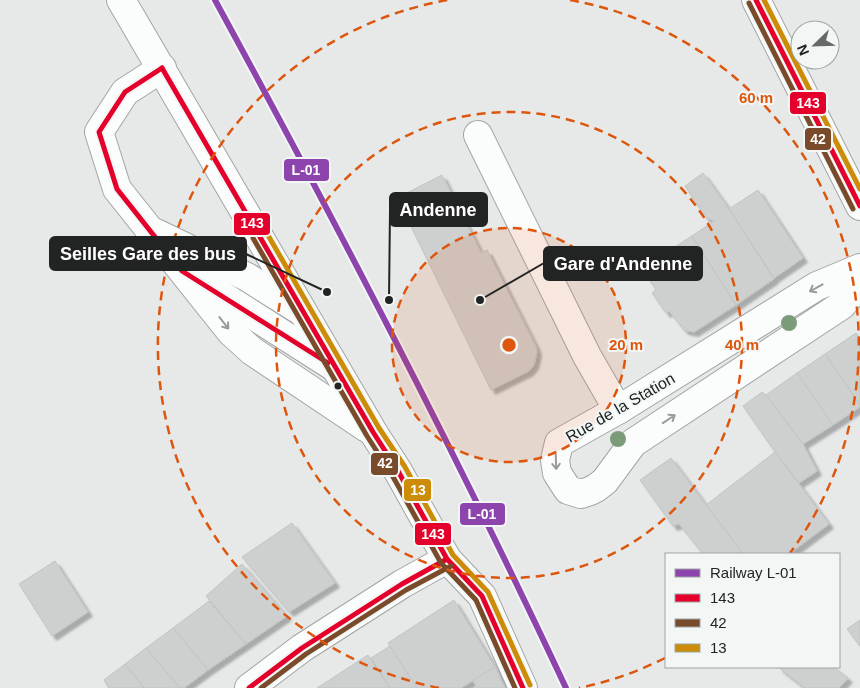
<svg xmlns="http://www.w3.org/2000/svg" width="860" height="688" font-family="Helvetica,sans-serif">
  <style>
    .building { fill: #ced0cf; stroke: #c1c4c3; filter: url(#shadow) }
    .lines { fill: none; stroke-linecap: round; stroke-linejoin: round }
    .minor-casing { stroke: #a3a5a4; stroke-width: 30 }
    .minor { stroke: #fbfcfc; stroke-width: 28 }
    .bus-1-casing { stroke: #f2f7f6; stroke-width: 9 }
    .bus-2-casing { stroke: #f2f7f6; stroke-width: 9 }
    .bus-3-casing { stroke: #f2f7f6; stroke-width: 9 }
    .bus-1 { stroke: #e4002b; stroke-width: 5 }
    .bus-2 { stroke: #7a4b2a; stroke-width: 5 }
    .bus-3 { stroke: #cc8c07; stroke-width: 5 }
    .rail-1-casing { stroke: #f2f7f6; stroke-width: 10 }
    .rail-1 { stroke: #8e44ad; stroke-width: 6 }
    .tree { fill: #7c9b79 }
    .oneway { stroke: #999b9a }
    .ring { fill: none; stroke: #de560d; stroke-width: 2.5; stroke-dasharray: 9 6 }
    .bus-dot { fill: #222423; stroke: #f2f7f6; stroke-width: 2 }
    .labels { text-anchor: middle; stroke-width: 4; stroke-linejoin: round; paint-order: stroke }
    .street-label { font-size: 16px; fill: #222423; stroke: #f2f7f6 }
    .centre { fill: #de560d; stroke: #f2f7f6; stroke-width: 2.5 }
    .ring-label { font-size: 15px; text-anchor: middle; font-weight: bold; fill: #de560d; stroke: #f2f7f6; stroke-width: 4; stroke-linejoin: round; paint-order: stroke }
    .leader { fill: none; stroke: #222423; stroke-width: 2 }
    .callout-dot { fill: #222423; stroke: #f2f7f6; stroke-width: 2 }
    .callout { fill: #222423; stroke: #222423; stroke-width: 2 }
    .callout-label { font-size: 18px; text-anchor: middle; font-weight: bold; fill: #fff }
    .line-badge { stroke: #f2f7f6; stroke-width: 2 }
    .badge-label { font-size: 14px; text-anchor: middle; font-weight: bold; fill: #fff }
  </style>
  <defs>
    <filter id="shadow"><feDropShadow dx="4.5" dy="4.5" stdDeviation="1" flood-color="#0004"/></filter>
  </defs>
  <rect width="100%" height="100%" fill="#e6e9e8"/>
  <g class="building">
    <path d="M703,173L729,209L774,279L736,305L692,236L714,221L705,217L685,186Z"/>
    <path d="M442,175L481,253L487,250L536,347L537,352L534,365L529,371L491,390L397,198Z"/>
    <path d="M758,190L803,258L774,278L729,209Z"/>
    <path d="M692,236L736,305L694,332L684,330L669,311L666,313L652,293L656,290L642,268Z"/>
    <path d="M856,333L860,338V405L825,354Z"/>
    <path d="M825,354L860,405V407L833,425L797,373Z"/>
    <path d="M797,373L833,425L803,444L766,395Z"/>
    <path d="M762,392L766,395L803,444L817,471L799,483L775,452L743,406Z"/>
    <path d="M775,452L829,524L789,554H743L706,505Z"/>
    <path d="M671,458L706,505L743,554H703L679,524L673,526L640,480Z"/>
    <path d="M292,523L335,583L289,612L242,557Z"/>
    <path d="M55,561L88,612L52,636L19,584Z"/>
    <path d="M242,564L287,616L246,644L206,596Z"/>
    <path d="M454,600L495,667L461,688H417L388,643Z"/>
    <path d="M209,601L246,644L208,670L173,628Z"/>
    <path d="M860,620V646L847,629Z"/>
    <path d="M173,628L208,670L184,688H180L146,648Z"/>
    <path d="M390,646L417,688H390L371,658Z"/>
    <path d="M146,648L180,688H144L125,664Z"/>
    <path d="M368,655L390,688H317Z"/>
    <path d="M125,664L144,688H109L108,687L104,680Z"/>
    <path d="M495,667L505,688H477L473,680Z"/>
    <path d="M778,667H834L848,678L839,688H805Z"/>
  </g>
  <g class="lines">
    <defs>
      <g id="minor">
        <path d="M121,0L373,432L398,471L447,559L482,596L523,688"/>
        <path d="M756,0L860,206"/>
        <path d="M162,68L125,92L99,132L117,189L231,332L252,351L367,428"/>
        <path d="M478,135L587,356L618,410"/>
        <path d="M156,233L247,277L301,311"/>
        <path d="M860,268L817,286L618,410L559,443L555,460L557,473L568,490L581,494L590,491L596,488L605,481L633,443L842,305L860,284"/>
        <path d="M201,282L331,365"/>
        <path d="M249,688L302,648L402,584L447,559"/>
      </g>
    </defs>
    <use href="#minor" class="minor-casing"/>
    <use href="#minor" class="minor"/>
    <defs>
      <g id="bus-1">
        <path d="M756,0L860,206"/>
        <path d="M162,68L373,432L398,471L447,559L482,596L523,688"/>
        <path d="M162,68L125,92L99,132L117,189L182,271L328,363"/>
        <path d="M249,688L302,648L402,584L447,559"/>
      </g>
      <g id="bus-2">
        <path d="M749,3L853,209"/>
        <path d="M253,238L367,436L392,475L441,563L476,600L515,688"/>
        <path d="M261,688L306,654L406,590L451,566"/>
      </g>
      <g id="bus-3">
        <path d="M764,0L860,189"/>
        <path d="M265,230L379,428L405,467L453,555L488,592L530,685"/>
      </g>
    </defs>
    <use href="#bus-1" class="bus-1-casing"/>
    <use href="#bus-2" class="bus-2-casing"/>
    <use href="#bus-3" class="bus-3-casing"/>
    <use href="#bus-1" class="bus-1"/>
    <use href="#bus-2" class="bus-2"/>
    <use href="#bus-3" class="bus-3"/>
    <defs>
      <path id="rail-1" d="M215,0C338,226 457,455 566,688"/>
    </defs>
    <use href="#rail-1" class="rail-1-casing"/>
    <use href="#rail-1" class="rail-1"/>
  </g>
  <g class="tree">
    <circle cx="789" cy="323" r="8"/>
    <circle cx="618" cy="439" r="8"/>
  </g>
  <defs><path id="oneway-shaft" d="M-6 0H5M1.5-3L5.5 0L1.5 3" fill="none" stroke-width="1.6" stroke-linecap="round" stroke-linejoin="round" transform="scale(1.25)"/></defs>
  <g class="oneway">
    <use href="#oneway-shaft" transform="translate(816 288) rotate(151)"/>
    <use href="#oneway-shaft" transform="translate(224 323) rotate(52)"/>
    <use href="#oneway-shaft" transform="translate(669 419) rotate(-34)"/>
    <use href="#oneway-shaft" transform="translate(556 462) rotate(88)"/>
  </g>
  <circle cx="509" cy="345" r="117" fill="#de560d" fill-opacity=".12"/>
  <g class="ring">
    <circle cx="509" cy="345" r="117"/>
    <circle cx="509" cy="345" r="233"/>
    <path d="M665 658A350 350 0 0 1 579 688M439 688A350 350 0 0 1 448 0M570 0A350 350 0 0 1 790 553"/>
  </g>
  <circle class="bus-dot" cx="338" cy="386" r="4.5"/>
  <g class="labels">
    <g class="street-label">
      <text transform="translate(620 407) rotate(-30)" y="6">Rue de la Station</text>
    </g>
  </g>
  <circle cx="509" cy="345" r="8" class="centre"/>
  <g class="ring-label">
    <text x="756" y="103">60 m</text>
    <text x="626" y="350">20 m</text>
    <text x="742" y="350">40 m</text>
  </g>
  <path class="leader" d="M389 300L390 210M327 292L246 254M480 300L544 263"/>
  <g class="callout-dot">
    <circle cx="389" cy="300" r="5"/>
    <circle cx="327" cy="292" r="5"/>
    <circle cx="480" cy="300" r="5"/>
  </g>
  <g class="callout">
    <rect x="390" y="193" width="97" height="33" rx="5"/>
    <rect x="50" y="237" width="196" height="33" rx="5"/>
    <rect x="544" y="247" width="158" height="33" rx="5"/>
  </g>
  <g class="callout-label">
    <text x="438" y="216">Andenne</text>
    <text x="148" y="260">Seilles Gare des bus</text>
    <text x="623" y="270">Gare d'Andenne</text>
  </g>
  <g class="line-badge">
    <rect x="789" y="91" width="38" height="24" rx="5" fill="#e4002b"/>
    <rect x="804" y="127" width="28" height="24" rx="5" fill="#7a4b2a"/>
    <rect x="283" y="158" width="47" height="24" rx="5" fill="#8e44ad"/>
    <rect x="233" y="212" width="38" height="24" rx="5" fill="#e4002b"/>
    <rect x="370" y="452" width="29" height="24" rx="5" fill="#7a4b2a"/>
    <rect x="403" y="478" width="29" height="24" rx="5" fill="#cc8c07"/>
    <rect x="459" y="502" width="47" height="24" rx="5" fill="#8e44ad"/>
    <rect x="414" y="522" width="38" height="24" rx="5" fill="#e4002b"/>
  </g>
  <g class="badge-label">
    <text x="808" y="108">143</text>
    <text x="818" y="144">42</text>
    <text x="306" y="175">L-01</text>
    <text x="252" y="228">143</text>
    <text x="385" y="468">42</text>
    <text x="418" y="495">13</text>
    <text x="482" y="519">L-01</text>
    <text x="433" y="539">143</text>
  </g>
  <rect x="665" y="553" width="175" height="115" fill="#f2f7f6" stroke="#9fa3a2"/>
  <rect x="675" y="569" width="25" height="8" fill="#8e44ad" stroke="#9fa3a2"/>
  <text x="710" y="578" font-size="15" fill="#222423">Railway L-01</text>
  <rect x="675" y="594" width="25" height="8" fill="#e4002b" stroke="#9fa3a2"/>
  <text x="710" y="603" font-size="15" fill="#222423">143</text>
  <rect x="675" y="619" width="25" height="8" fill="#7a4b2a" stroke="#9fa3a2"/>
  <text x="710" y="628" font-size="15" fill="#222423">42</text>
  <rect x="675" y="644" width="25" height="8" fill="#cc8c07" stroke="#9fa3a2"/>
  <text x="710" y="653" font-size="15" fill="#222423">13</text>
  <g transform="translate(815 45) rotate(247)"><circle r="24" fill="#f2f7f6" stroke="#9fa3a2"/>
  <path d="M0-4L9 19L0 12L-9 19Z" fill="#676968"/>
  <text y="-8" font-size="14" font-weight="bold" text-anchor="middle" fill="#222423">N</text>
  </g>
</svg>
